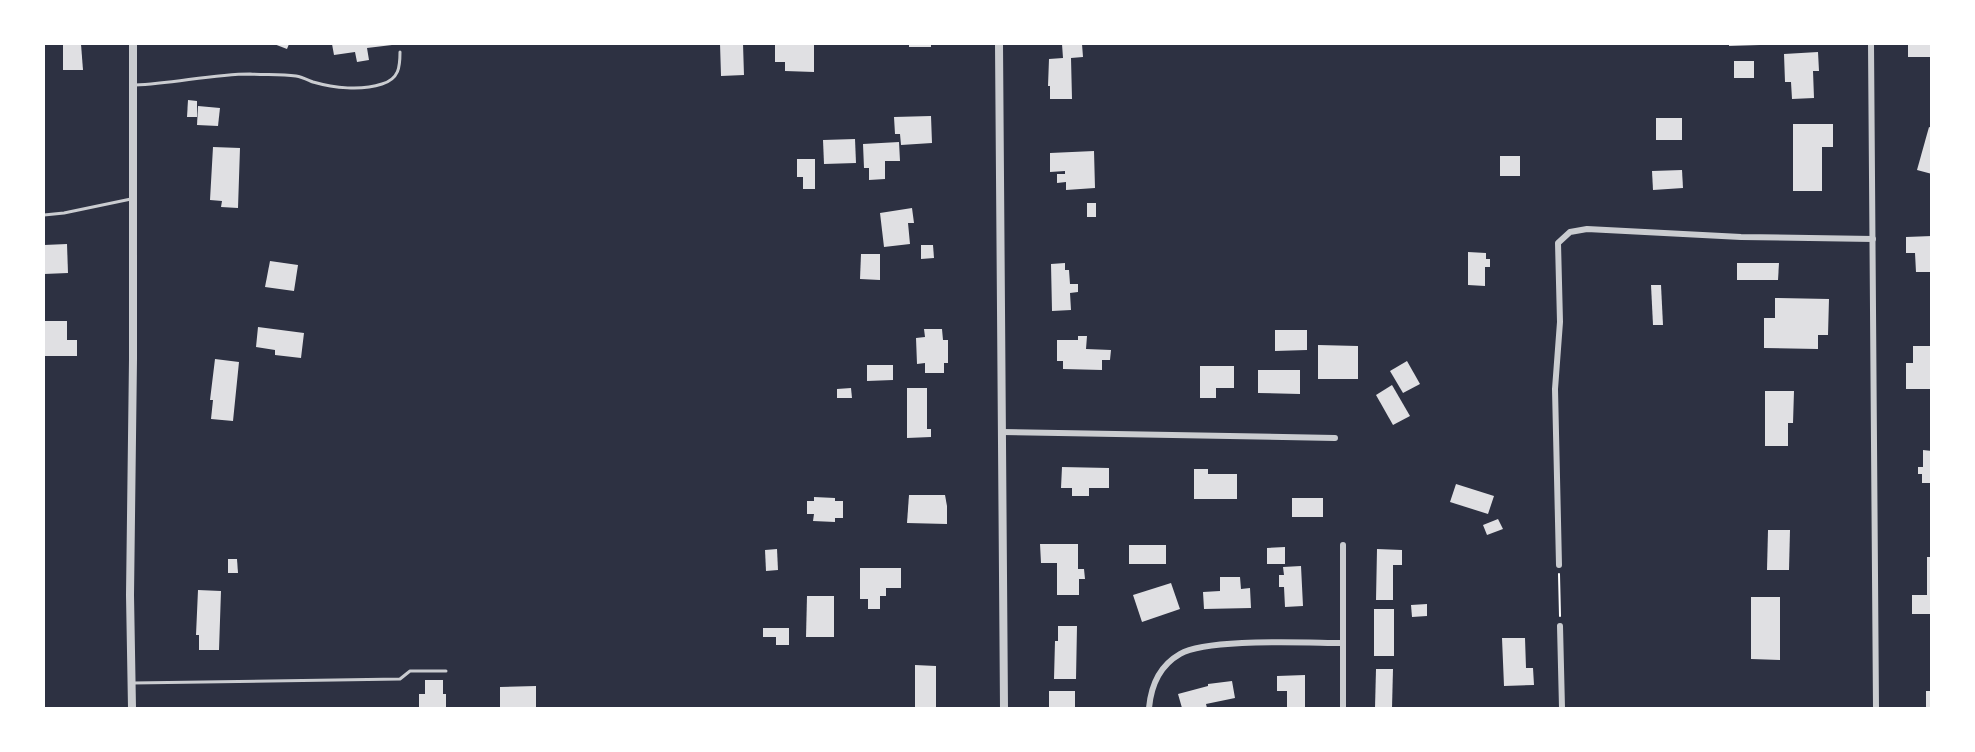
<svg xmlns="http://www.w3.org/2000/svg" width="1975" height="752" font-family="Jost,sans-serif">
  <style>
    .building { fill: #e0e0e3 }
    .lines { fill: none; stroke-linecap: round; stroke-linejoin: round }
    .path { stroke: #fff; stroke-width: 2 }
    .service { stroke: #caccd0; stroke-width: 3 }
    .minor { stroke: #caccd0; stroke-width: 6 }
    .tertiary { stroke: #caccd0; stroke-width: 8 }
  </style>
  <rect width="100%" height="100%" fill="#2d3142"/>
  <g class="building">
    <path d="M63,44H81L83,70H63Z"/>
    <path d="M274,44H289L287,49Z"/>
    <path d="M332,44H392V45L367,48L369,60L357,62L355,52L334,55Z"/>
    <path d="M720,44H743L744,75L721,76Z"/>
    <path d="M775,44H814V72L785,71V62H775Z"/>
    <rect x="909" y="44" width="22" height="3"/>
    <path d="M1062,44H1082L1083,57L1071,58L1072,99H1050V86H1048L1049,59L1063,58Z"/>
    <path d="M1729,44H1760V45L1729,46Z"/>
    <rect x="1908" y="44" width="24" height="13"/>
    <path d="M1818,52L1819,71H1813L1814,98L1792,99L1791,82H1785L1784,54Z"/>
    <rect x="1734" y="61" width="20" height="17"/>
    <path d="M188,100L197,101V117H187Z"/>
    <path d="M198,106L220,108L218,126L197,125Z"/>
    <path d="M931,116L932,143L901,145L900,134H895L894,117Z"/>
    <rect x="1656" y="118" width="26" height="22"/>
    <path d="M1793,124H1833V147H1822V191H1793Z"/>
    <path d="M1929,127L1932,128V174L1917,170Z"/>
    <path d="M855,139L856,163L824,164L823,140Z"/>
    <path d="M899,142L900,161H885V179L869,180V168H864L863,144Z"/>
    <path d="M213,147L240,148L238,208L221,207L222,201L210,200Z"/>
    <path d="M1094,151L1095,188L1066,190V182L1057,183V174H1065V171L1050,172V153Z"/>
    <rect x="1500" y="156" width="20" height="20"/>
    <path d="M797,159H815V189H803V177H797Z"/>
    <path d="M1682,170L1683,188L1653,190L1652,171Z"/>
    <rect x="1087" y="203" width="9" height="14"/>
    <path d="M912,208L914,223H908L910,244L884,247L880,213Z"/>
    <path d="M1932,236V272H1916L1915,253H1906V237Z"/>
    <path d="M67,244L68,273L44,274V245Z"/>
    <path d="M921,245H933L934,258L921,259Z"/>
    <path d="M1468,252L1486,253V259H1490V267H1485V286L1468,285Z"/>
    <path d="M861,254H880V280L860,279Z"/>
    <path d="M270,261L298,265L294,291L265,287Z"/>
    <path d="M1065,263V270H1069L1070,284H1078V292L1070,293L1071,310L1052,311L1051,264Z"/>
    <path d="M1737,263H1779L1778,280H1737Z"/>
    <path d="M1651,285H1661L1663,325H1653Z"/>
    <path d="M1775,298L1829,299L1828,335H1818V349L1764,348V318H1775Z"/>
    <path d="M44,321H67V340H77V356H44Z"/>
    <path d="M258,327L304,333L301,358L275,355V350L256,347Z"/>
    <path d="M924,329H942L943,340H948V363H944V373H925V363L917,364L916,338L925,337Z"/>
    <path d="M1275,330H1307V350L1275,351Z"/>
    <path d="M1078,336H1087L1086,349L1111,350L1110,360H1102V370L1063,369V361H1057V340H1078Z"/>
    <path d="M1318,345L1358,346V379H1318Z"/>
    <path d="M1913,346H1931L1932,389H1906V363H1913Z"/>
    <path d="M215,359L239,362L233,421L211,419L213,400H210Z"/>
    <path d="M1407,361L1420,384L1403,393L1390,371Z"/>
    <path d="M867,365H893V380L867,381Z"/>
    <path d="M1200,366H1234V388H1216V398H1200Z"/>
    <path d="M1258,370H1300V394L1258,393Z"/>
    <path d="M1392,385L1410,416L1393,425L1376,395Z"/>
    <path d="M851,388L852,398H837V389Z"/>
    <path d="M907,388H927V429H931V437L907,438Z"/>
    <path d="M1765,391H1794L1793,423H1788V446H1765Z"/>
    <path d="M1923,450L1932,451V483H1922V474H1918V467H1923Z"/>
    <path d="M1062,467L1109,468V488H1089V496H1072V488H1061Z"/>
    <path d="M1194,469H1208V474H1237V499H1194Z"/>
    <path d="M1456,484L1494,496L1488,514L1450,502Z"/>
    <path d="M909,495H945L947,506V524L907,523Z"/>
    <path d="M814,497L835,498V501H843V518H835V522L813,521L814,514H807V501H814Z"/>
    <rect x="1292" y="498" width="31" height="19"/>
    <path d="M1498,519L1503,529L1487,535L1483,525Z"/>
    <path d="M1768,530H1790L1789,570H1767Z"/>
    <path d="M1040,544H1078V569H1084L1085,579H1079V595H1057V563H1041Z"/>
    <rect x="1129" y="545" width="37" height="19"/>
    <path d="M1285,547V564H1267V548Z"/>
    <path d="M777,549L778,570L766,571L765,550Z"/>
    <path d="M1377,549L1402,550V565H1393V600H1376Z"/>
    <path d="M1927,557H1932V614H1912V595H1927Z"/>
    <path d="M228,559H237L238,573H228Z"/>
    <path d="M1301,566L1303,606L1285,607L1284,587H1279V575H1284L1283,567Z"/>
    <path d="M860,568H901V588H886V596H880V609H868V599H860Z"/>
    <path d="M1220,577H1240L1241,589L1250,588L1251,608L1204,609L1203,592L1220,591Z"/>
    <path d="M1171,583L1180,609L1142,622L1133,595Z"/>
    <path d="M198,590L221,591L219,650H199V635H196Z"/>
    <path d="M807,596H834V637H806Z"/>
    <path d="M1751,597H1780V660L1751,659Z"/>
    <path d="M1427,604V616L1412,617L1411,605Z"/>
    <rect x="1374" y="609" width="20" height="47"/>
    <path d="M1058,626H1077L1076,679H1054L1055,641H1058Z"/>
    <path d="M763,628H789V645H776V637H763Z"/>
    <path d="M1502,638H1525L1526,668H1533L1534,685L1504,686Z"/>
    <path d="M915,665L936,666V708H915Z"/>
    <path d="M1376,669H1393L1392,708H1375Z"/>
    <path d="M1305,675V708H1287V691H1277V676Z"/>
    <path d="M425,680H443V694H446V708H419V694H425Z"/>
    <path d="M1232,681L1235,698L1206,704L1207,708H1182L1178,694L1208,686V684Z"/>
    <path d="M536,686V708H500V687Z"/>
    <rect x="1049" y="691" width="26" height="17"/>
    <rect x="1926" y="691" width="6" height="17"/>
  </g>
  <g class="lines">
    <path class="path" d="M1559,574L1560,616"/>
    <g class="service">
      <path d="M135,85C173,84 211,74 250,74C265,75 281,74 296,76C302,77 308,80 313,82C334,88 361,91 382,84C399,79 400,67 400,52"/>
      <path d="M44,215L64,213L131,199"/>
      <path d="M133,683L400,679L410,671H446"/>
    </g>
    <g class="minor">
      <path d="M1871,44L1876,708"/>
      <path d="M1002,432L1335,438"/>
      <path d="M1343,545V708"/>
      <path d="M1559,565L1555,389L1560,322L1558,243L1570,232L1587,229L1741,237L1873,239"/>
      <path d="M1560,626L1562,708"/>
      <path d="M1149,708C1151,686 1159,666 1180,654C1207,638 1307,643 1342,643"/>
    </g>
    <g class="tertiary">
      <path d="M999,44L1004,708"/>
      <path d="M132,708L130,595L133,359V44"/>
    </g>
  </g>
  <rect width="1975" height="752" fill="none" stroke="#ffffff" stroke-width="90"/>
</svg>
